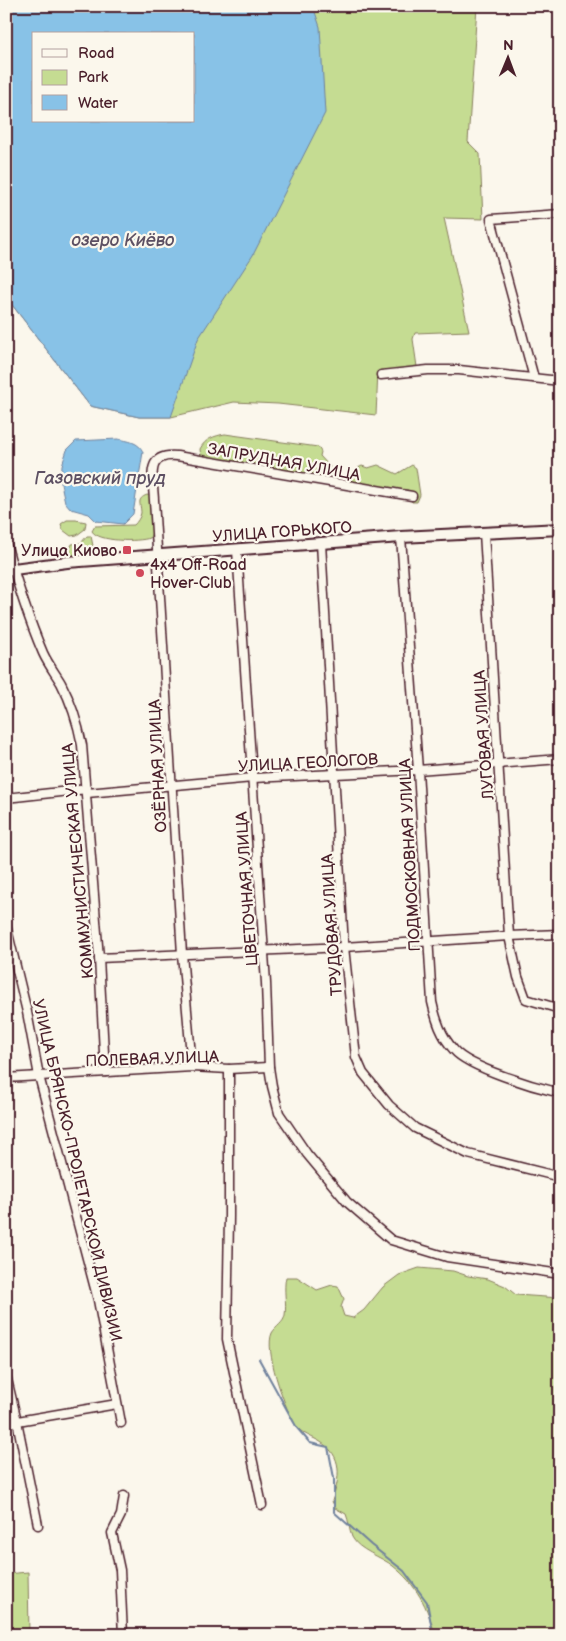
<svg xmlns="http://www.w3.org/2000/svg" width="566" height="1641" font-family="'Balsamiq Sans',sans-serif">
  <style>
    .green { fill: #c5dc92; stroke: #887e5e }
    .water { fill: #88c2e7; stroke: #6f819c; fill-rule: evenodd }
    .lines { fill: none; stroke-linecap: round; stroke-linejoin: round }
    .stream { stroke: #6f819c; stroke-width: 2 }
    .minor-casing { stroke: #4a1f2b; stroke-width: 11 }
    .tertiary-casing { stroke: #4a1f2b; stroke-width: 14 }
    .minor { stroke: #fbf7ec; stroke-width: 8 }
    .tertiary { stroke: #fbf7ec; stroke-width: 10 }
    .poi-dot { fill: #d1495b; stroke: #fbf7ec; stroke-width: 2 }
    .labels { text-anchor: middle; stroke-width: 4.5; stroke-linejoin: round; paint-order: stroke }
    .street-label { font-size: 16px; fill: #4a1f2b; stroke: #fbf7ec }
    .poi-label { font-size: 16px; fill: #4a1f2b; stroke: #fbf7ec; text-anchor: end }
    .water-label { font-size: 18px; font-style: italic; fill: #5d5063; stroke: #fbf7ec }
  </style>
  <rect width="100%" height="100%" fill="#fbf7ec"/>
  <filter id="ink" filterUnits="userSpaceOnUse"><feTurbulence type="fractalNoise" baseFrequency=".02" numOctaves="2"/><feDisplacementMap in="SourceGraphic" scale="10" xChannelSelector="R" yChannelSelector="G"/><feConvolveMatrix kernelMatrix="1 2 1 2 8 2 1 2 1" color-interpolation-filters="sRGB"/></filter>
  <g filter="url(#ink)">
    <g class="green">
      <path d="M227,6H477L468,142L480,154L483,219L444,218L469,331L415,333L413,339L417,367L378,371L376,415L278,404L234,402L171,417H139L90,406L6,297L194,121Z"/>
      <path d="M225,434L318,447L321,452L320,456L331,468L330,474L323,477L201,458L200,449C205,439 214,436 225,434Z"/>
      <path d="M378,465L397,474L412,465L416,468L420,495L417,502H412L410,498V493L408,490H394L346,480V478L352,477L358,468L362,466L368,468Z"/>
      <path d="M147,495L152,496V532L150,538C138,542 98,542 92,531L95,526L134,525C137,522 140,518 141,513C141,504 136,499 147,495Z"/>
      <path d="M67,520H76L86,522L85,529L77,535L71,536L63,530L61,524Z"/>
      <path d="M87,536H91L94,551C89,558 78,559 69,556L68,553L72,544L81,543Z"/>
      <path d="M419,1268L453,1271L468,1276L488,1279L505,1286L516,1295L560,1298V1635H435C428,1607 416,1584 393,1566C382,1557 358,1550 352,1537C349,1530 349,1521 346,1514L335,1508L332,1501C340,1477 344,1456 319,1441C308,1435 299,1433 293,1421C284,1405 264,1350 272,1333C276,1326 284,1323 285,1315C287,1302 283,1290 286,1277H297L317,1290L332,1285L338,1286L344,1299L341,1307L344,1316L353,1318L364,1310L383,1287L399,1275Z"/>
      <path d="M28,1572L29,1635H6V1574Z"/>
    </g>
    <g class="water">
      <path d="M6,6H313L320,27L325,113L253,255L198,339L171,417H139L90,406L6,297ZM34,34H194V121H34Z"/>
      <path d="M118,439C128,441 139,442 143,452L133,514L123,524L96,521L89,514L71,509L65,502L61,484L62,465L67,450L76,441Z"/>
    </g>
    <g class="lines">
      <path class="stream" d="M259,1359L297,1428L310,1443L328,1447L334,1478V1512L371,1545L404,1571L427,1602L433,1635"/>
      <defs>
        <g id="minor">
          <path d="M381,375L428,370H459L560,381"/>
          <path d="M534,378L491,219L560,214"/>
          <path d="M484,533L509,936L518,977L526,999L560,1009"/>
          <path d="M401,537L418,770L432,1002C436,1020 441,1036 454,1050C469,1068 535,1087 560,1093"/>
          <path d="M6,543C16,580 28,618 43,653C48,664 55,673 61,683C71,702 78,724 82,745L99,958L105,1072"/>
          <path d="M321,543L344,947L356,1057L363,1073L389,1105L415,1128L468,1154L560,1177"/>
          <path d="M237,550L266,983L269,1067L272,1086L279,1113L307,1154L347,1202L391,1240L447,1257L560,1274"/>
          <path d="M87,793L253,778L418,770L560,759"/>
          <path d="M6,798L87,789"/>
          <path d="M6,925L27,1012L39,1076L98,1300L121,1423"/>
          <path d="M99,958L344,947L509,936L560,934"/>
          <path d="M192,1067L182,954L154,500C153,478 145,453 177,456L412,496"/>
          <path d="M229,1069V1216L227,1339L262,1505"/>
          <path d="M6,1078L192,1067L229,1069L269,1067"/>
          <path d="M6,1375L17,1421L38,1525"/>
          <path d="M6,1423L117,1404"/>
          <path d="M123,1635L120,1570L112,1533L121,1515L124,1496"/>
        </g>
        <path id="tertiary" d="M6,570L67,562L401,537L560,529"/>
      </defs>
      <use href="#minor" class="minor-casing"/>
      <use href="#tertiary" class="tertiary-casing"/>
      <use href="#minor" class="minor"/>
      <use href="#tertiary" class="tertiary"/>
    </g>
  </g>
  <g class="poi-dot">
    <rect x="122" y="545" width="10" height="10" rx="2.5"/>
    <circle cx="140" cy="573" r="5"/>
  </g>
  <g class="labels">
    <g class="street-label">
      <text transform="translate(284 461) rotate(10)" y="6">ЗАПРУДНАЯ УЛИЦА</text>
      <text transform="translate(282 531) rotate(-4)" y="6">УЛИЦА ГОРЬКОГО</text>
      <text transform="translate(483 735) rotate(-94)" y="6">ЛУГОВАЯ УЛИЦА</text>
      <text transform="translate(308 762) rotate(-3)" y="6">УЛИЦА ГЕОЛОГОВ</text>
      <text transform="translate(157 766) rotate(-93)" y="6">ОЗЁРНАЯ УЛИЦА</text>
      <text transform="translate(409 855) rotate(-93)" y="6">ПОДМОСКОВНАЯ УЛИЦА</text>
      <text transform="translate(77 861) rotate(-95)" y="6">КОММУНИСТИЧЕСКАЯ УЛИЦА</text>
      <text transform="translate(246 889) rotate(-94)" y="6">ЦВЕТОЧНАЯ УЛИЦА</text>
      <text transform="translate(331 925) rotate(-94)" y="6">ТРУДОВАЯ УЛИЦА</text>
      <text transform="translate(152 1058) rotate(-2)" y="6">ПОЛЕВАЯ УЛИЦА</text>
      <text transform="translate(78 1170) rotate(77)" y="6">УЛИЦА БРЯНСКО-ПРОЛЕТАРСКОЙ ДИВИЗИИ</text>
    </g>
    <g class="poi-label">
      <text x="117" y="556">Улица Киово</text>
      <text x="150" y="570" text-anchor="start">4x4 Off-Road<tspan x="150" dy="18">Hover-Club</tspan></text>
    </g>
    <g class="water-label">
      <text x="123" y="246">озеро Киёво</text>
      <text x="100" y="484">Газовский пруд</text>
    </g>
  </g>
  <rect width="566" height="1641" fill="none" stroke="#fbf7ec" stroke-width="25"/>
  <rect x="12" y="12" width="541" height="1616" fill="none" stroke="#4a1f2b" stroke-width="2" filter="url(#ink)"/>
  <rect x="32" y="32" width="162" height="90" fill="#fbf7ec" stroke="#b4a19f"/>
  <rect x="42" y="49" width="25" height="8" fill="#fbf7ec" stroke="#b4a19f"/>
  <text x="78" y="58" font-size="15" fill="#4a1f2b">Road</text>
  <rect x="42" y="70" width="25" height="15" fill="#c5dc92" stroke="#b4a19f"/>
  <text x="78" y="82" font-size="15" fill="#4a1f2b">Park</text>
  <rect x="42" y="95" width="25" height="15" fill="#88c2e7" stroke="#b4a19f"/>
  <text x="78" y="108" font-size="15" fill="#4a1f2b">Water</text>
  <g transform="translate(508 58) rotate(1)" stroke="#fbf7ec" stroke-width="4" paint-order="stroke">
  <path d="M0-4L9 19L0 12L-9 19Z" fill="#4a1f2b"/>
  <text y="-8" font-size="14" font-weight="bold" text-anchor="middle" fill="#4a1f2b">N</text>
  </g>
</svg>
